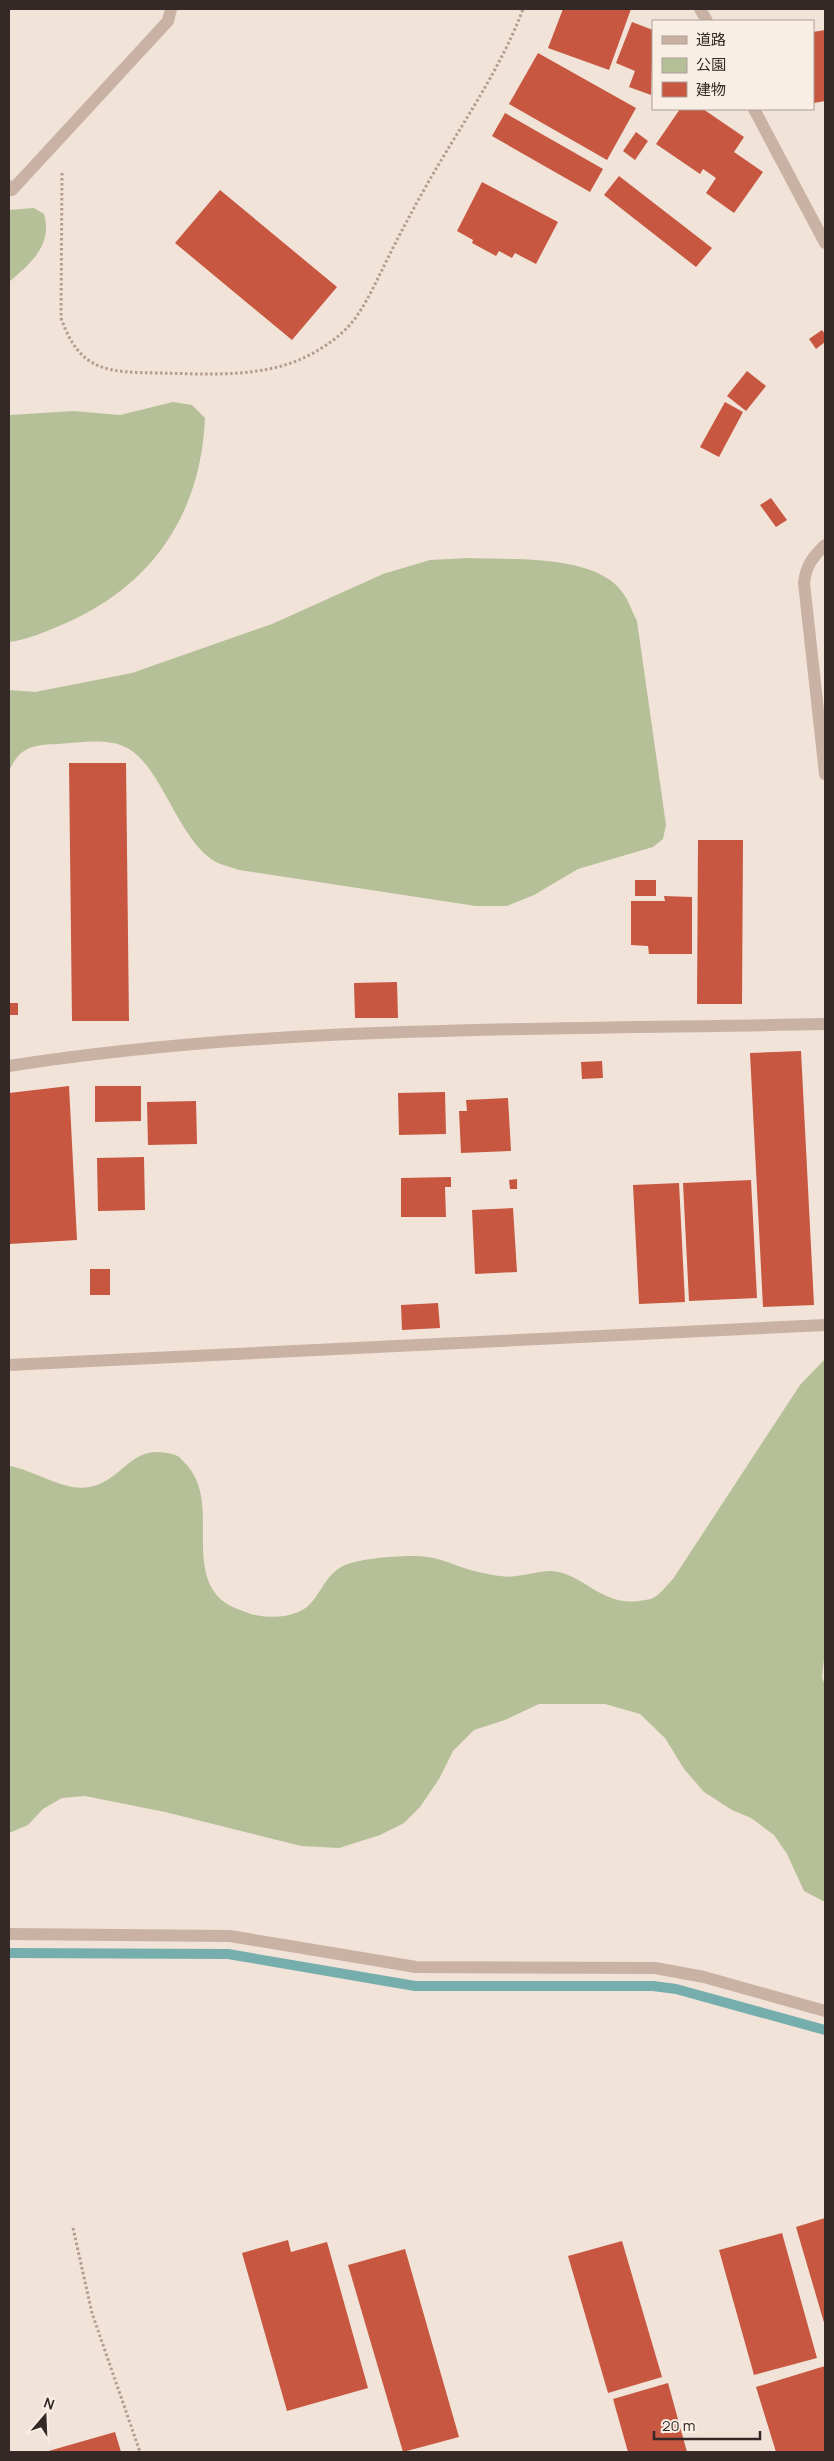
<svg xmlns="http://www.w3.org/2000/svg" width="834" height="2461" font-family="Manrope,'Noto Sans JP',sans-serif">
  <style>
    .green { fill: #b5c098 }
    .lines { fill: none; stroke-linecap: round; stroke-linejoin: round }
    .stream { stroke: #76aead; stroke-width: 10 }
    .building { fill: #c75740 }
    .path { stroke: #b49c8e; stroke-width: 3; stroke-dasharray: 2.5 2.5; stroke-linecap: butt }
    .minor { stroke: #c9b2a4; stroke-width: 12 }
  </style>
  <rect width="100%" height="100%" fill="#f1e3d7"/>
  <g class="green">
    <path d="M34,208L44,214C53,245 31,263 9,282V210Z"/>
    <path d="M173,402L192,405L205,418C201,513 153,585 66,623C47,631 30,639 9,642V415L74,411L120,415Z"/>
    <path d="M469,558C512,560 596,554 623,593C629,601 632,612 637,621L666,825L663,839L653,847L578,869L534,895L507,906H476L239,870C230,867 218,864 211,859C175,833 160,761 123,746C104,738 78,743 58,744C34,745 20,746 9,771V690L35,692L132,673L272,624L383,574L430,560Z"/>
    <path d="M825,1359V1651L822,1677L825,1685V1902L804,1891L787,1854L774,1835L751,1818L732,1810L704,1792L684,1769L665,1738L640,1714L605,1704H539L505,1720L474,1730L453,1751L439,1779L420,1807L404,1823L380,1835L339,1848L301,1846L165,1812L85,1796L62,1798L43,1809L28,1825L9,1833V1466C35,1470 64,1492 89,1487C125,1481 130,1441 175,1455C179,1456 181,1459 184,1462C219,1496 190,1553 213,1590C221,1604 237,1609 251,1614C268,1619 294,1618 308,1606C321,1594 326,1574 343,1566C359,1558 409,1554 427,1557C446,1559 464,1570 483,1573C493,1575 506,1578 516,1576C527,1575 539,1571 550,1571C583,1572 599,1606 639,1601C642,1600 648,1600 651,1599C659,1596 667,1585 673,1579L800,1385Z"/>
  </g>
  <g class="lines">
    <path class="stream" d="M9,1953L228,1954L415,1986H653L676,1989L825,2030"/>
  </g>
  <g class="building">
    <path d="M563,9H631L609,70L548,48Z"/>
    <path d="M632,22L653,30L651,95L629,87L635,71L616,63Z"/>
    <path d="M825,30V101L814,103L813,32Z"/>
    <path d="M538,53L636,108L607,160L509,104Z"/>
    <path d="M680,109H703L744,137L734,152L763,172L734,213L706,193L716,178L703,169L700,174L656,144Z"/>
    <path d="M505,113L603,169L590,192L492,136Z"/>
    <path d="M636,132L648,141L635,160L623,151Z"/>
    <path d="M619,176L712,248L696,267L604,195Z"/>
    <path d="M482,182L558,222L536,264L515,253L512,258L499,251L496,256L472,243L473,240L457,231Z"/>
    <path d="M220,190L337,287L292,340L175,243Z"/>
    <path d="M822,330L825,334V342L816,349L809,339Z"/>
    <path d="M747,371L766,386L746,411L727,396Z"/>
    <path d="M725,402L743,412L719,457L700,447Z"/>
    <path d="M771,498L787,520L776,527L760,505Z"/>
    <path d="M69,763H126L129,1021H72Z"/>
    <path d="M698,840H743L742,1004H697Z"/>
    <rect x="635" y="880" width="21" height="16"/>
    <path d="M664,896L692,897V954H649L648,946L631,945V901H665Z"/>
    <path d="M397,982L398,1018H355L354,983Z"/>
    <rect x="9" y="1003" width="9" height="12"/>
    <path d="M801,1051L814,1305L763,1307L750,1053Z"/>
    <path d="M602,1061L603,1078L582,1079L581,1062Z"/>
    <path d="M69,1086L77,1240L9,1244V1093Z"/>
    <path d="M95,1086H141V1121L95,1122Z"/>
    <path d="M445,1092L446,1134L399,1135L398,1093Z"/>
    <path d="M508,1098L511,1151L461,1153L459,1111H467L466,1100Z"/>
    <path d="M196,1101L197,1144L148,1145L147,1102Z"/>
    <path d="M144,1157L145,1210L98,1211L97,1158Z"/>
    <path d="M451,1177V1187H445L446,1217H401V1178Z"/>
    <path d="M517,1179V1189H510L509,1180Z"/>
    <path d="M751,1180L757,1298L689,1301L683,1183Z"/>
    <path d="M679,1183L685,1302L639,1304L633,1185Z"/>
    <path d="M513,1208L517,1272L475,1274L472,1210Z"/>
    <rect x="90" y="1269" width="20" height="26"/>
    <path d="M438,1303L440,1328L402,1330L401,1305Z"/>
    <path d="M825,2218V2326L796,2227Z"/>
    <path d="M782,2233L817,2358L754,2375L719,2250Z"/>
    <path d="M288,2240L291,2252L327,2242L368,2388L287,2411L242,2253Z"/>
    <path d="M622,2241L662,2377L608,2393L568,2256Z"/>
    <path d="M405,2249L459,2437L403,2452L348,2265Z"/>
    <path d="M825,2366V2452H776L756,2387Z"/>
    <path d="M668,2383L687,2452H628L613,2399Z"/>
    <path d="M115,2432L121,2452H45Z"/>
  </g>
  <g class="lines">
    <g class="path">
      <path d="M62,173L61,318C80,372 107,372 159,373C210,374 269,379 315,352C329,344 343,334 353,321C365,306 374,286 383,268C396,241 410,215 425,188C458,129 499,73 523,9"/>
      <path d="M73,2228L92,2313L140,2452"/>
    </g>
    <g class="minor">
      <path d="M700,9L707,21"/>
      <path d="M754,109L825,243"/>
      <path d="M9,186L12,190L168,21L171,9"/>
      <path d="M825,545C813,557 806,565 804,583L825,774"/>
      <path d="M9,1066C278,1024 553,1030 825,1024"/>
      <path d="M9,1365L825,1325"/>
      <path d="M9,1934L230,1936L416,1967L655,1968L704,1977L825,2011"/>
    </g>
  </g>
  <rect width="834" height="2461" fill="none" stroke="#342926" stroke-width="20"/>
  <rect x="652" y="20" width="162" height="90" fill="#f9eee4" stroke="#aa9f98"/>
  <rect x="662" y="36" width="25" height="8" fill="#c9b2a4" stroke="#aa9f98"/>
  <text x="696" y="45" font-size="15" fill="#342926">道路</text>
  <rect x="662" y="58" width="25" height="15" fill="#b5c098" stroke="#aa9f98"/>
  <text x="696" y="70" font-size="15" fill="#342926">公園</text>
  <rect x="662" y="82" width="25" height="15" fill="#c75740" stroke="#aa9f98"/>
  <text x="696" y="95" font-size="15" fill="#342926">建物</text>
  <g transform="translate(45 2416) rotate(19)" stroke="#f9eee4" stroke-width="4" paint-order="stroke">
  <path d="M0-4L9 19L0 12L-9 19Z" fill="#342926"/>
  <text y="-8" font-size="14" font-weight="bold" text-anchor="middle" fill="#342926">N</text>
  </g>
  <path d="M654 2431v8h106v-8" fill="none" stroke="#342926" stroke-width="2.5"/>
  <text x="662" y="2431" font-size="15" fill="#342926" stroke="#f9eee4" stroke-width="4" paint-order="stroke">20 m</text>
</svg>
